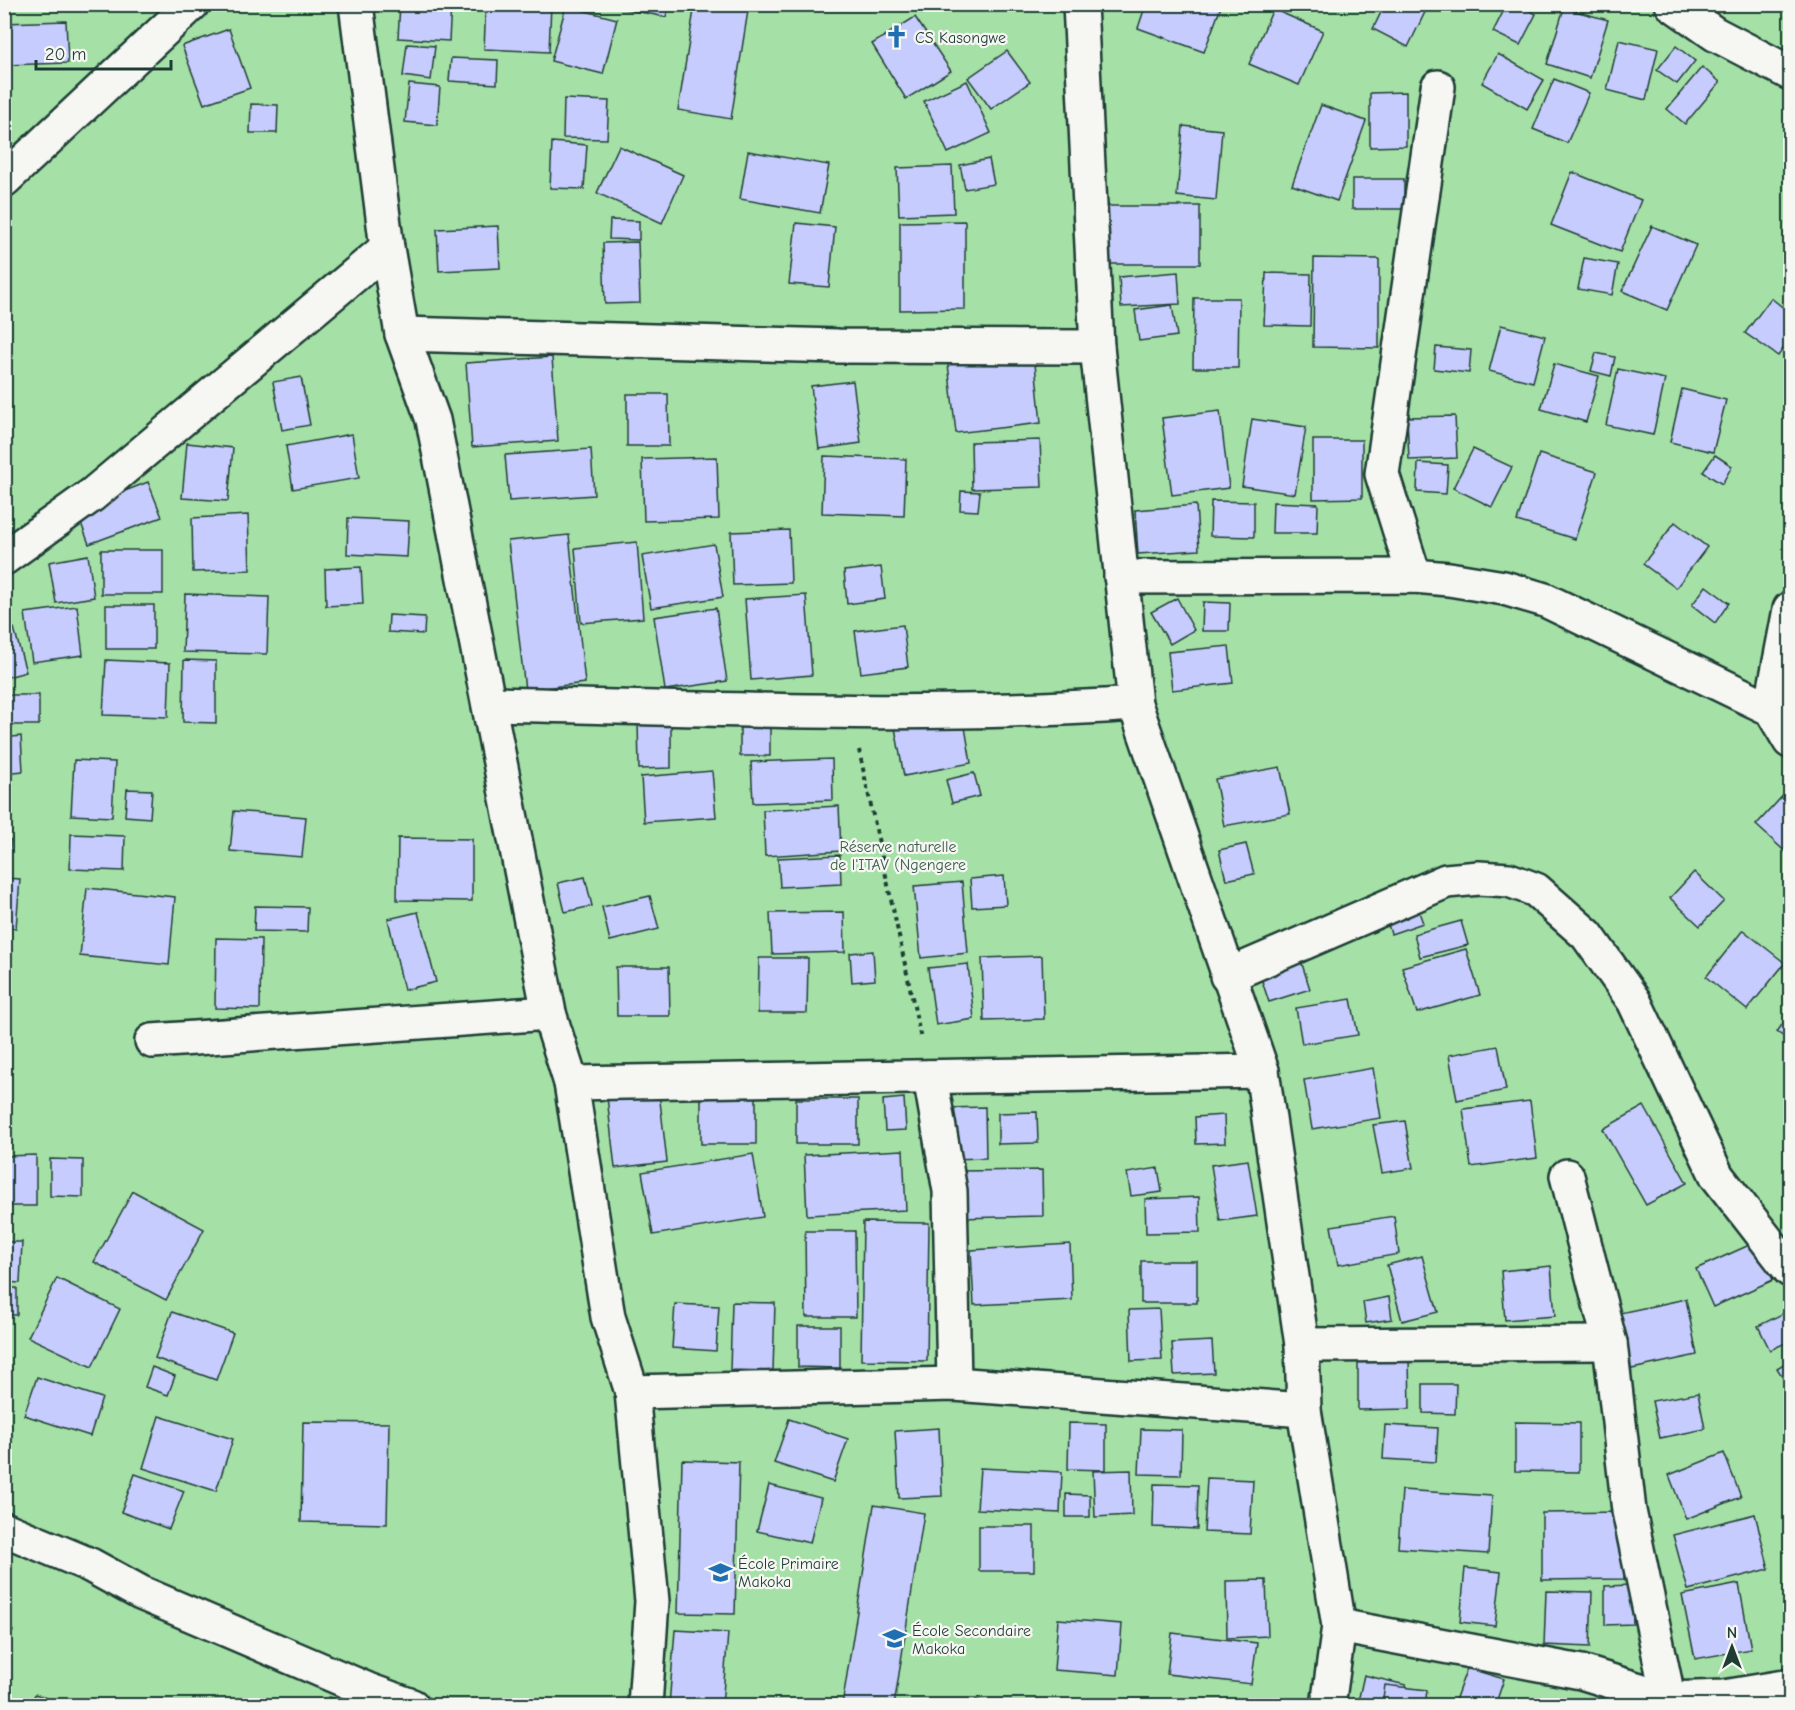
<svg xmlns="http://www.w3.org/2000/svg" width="1795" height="1710" font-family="'Comic Neue',sans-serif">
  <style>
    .green { fill: #a5e1a7; stroke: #628f6e; stroke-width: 1.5 }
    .building { fill: #c7ccfe; stroke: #1f3d34; stroke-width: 1.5 }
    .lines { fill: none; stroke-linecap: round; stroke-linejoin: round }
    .street-casing { stroke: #1f3d34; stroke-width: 38 }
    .secondary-casing { stroke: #1f3d34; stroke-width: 38 }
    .path { stroke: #1f3d34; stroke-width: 4; stroke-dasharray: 4.5 4.5; stroke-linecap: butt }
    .street { stroke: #f6f6f2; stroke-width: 33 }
    .secondary { stroke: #f6f6f2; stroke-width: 33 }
    .labels { text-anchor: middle; stroke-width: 4.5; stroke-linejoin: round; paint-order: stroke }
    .poi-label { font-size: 16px; fill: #1f3d34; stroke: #f6f6f2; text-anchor: start }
    .park-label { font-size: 16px; fill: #3a5e4b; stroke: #f6f6f2 }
  </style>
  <rect width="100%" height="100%" fill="#f6f6f2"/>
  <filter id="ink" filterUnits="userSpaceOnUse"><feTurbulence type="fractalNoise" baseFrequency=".0167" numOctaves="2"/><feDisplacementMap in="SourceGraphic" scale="12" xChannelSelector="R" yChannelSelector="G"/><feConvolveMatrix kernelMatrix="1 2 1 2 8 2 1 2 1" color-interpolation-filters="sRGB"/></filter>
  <g filter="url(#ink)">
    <rect class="green" x="5" y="5" width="1785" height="1700"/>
    <g class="building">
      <path d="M400,4H451L449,41L398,38Z"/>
      <path d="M486,4H551L549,52L484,49Z"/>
      <path d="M616,4H669L666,17L615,7Z"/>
      <path d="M695,4H749L731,119L678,110Z"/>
      <path d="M800,4H846V10Z"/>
      <path d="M1146,4H1222L1204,52L1138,28Z"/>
      <path d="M1385,4H1429L1408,47L1373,29Z"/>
      <path d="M1507,4H1518L1536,14L1520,45L1493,32Z"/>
      <path d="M566,6L617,19L603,74L551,61Z"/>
      <path d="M1564,8L1608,20L1590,78L1547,64Z"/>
      <path d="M1273,9L1323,31L1299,85L1249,64Z"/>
      <path d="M915,17L951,71L906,99L872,44Z"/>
      <path d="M66,21L68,63L4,65V23Z"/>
      <path d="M229,29L250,88L204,104L182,46Z"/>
      <path d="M1619,40L1658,49L1646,100L1607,90Z"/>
      <path d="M407,44L435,46L431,80L403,76Z"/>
      <path d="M1676,46L1695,61L1677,84L1657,70Z"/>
      <path d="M1007,51L1030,82L991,109L968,78Z"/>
      <path d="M1498,54L1544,80L1527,109L1482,83Z"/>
      <path d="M451,58L498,60L497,84L449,81Z"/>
      <path d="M1702,67L1720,82L1685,124L1667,109Z"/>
      <path d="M1554,79L1589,93L1567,143L1533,129Z"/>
      <path d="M967,81L991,133L948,153L924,101Z"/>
      <path d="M409,84L440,87L437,125L405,122Z"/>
      <path d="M1406,92V146L1370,147V93Z"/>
      <path d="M564,99L609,101L607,139L563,138Z"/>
      <path d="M251,104L278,105L277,133H250Z"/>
      <path d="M1321,105L1366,121L1337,201L1292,185Z"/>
      <path d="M1183,126L1222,130L1216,200L1177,196Z"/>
      <path d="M552,142L587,145L584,189L550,188Z"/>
      <path d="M619,146L683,175L662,223L597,193Z"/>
      <path d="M748,151L829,165L820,213L740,199Z"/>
      <path d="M989,159L994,184L965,189L960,165Z"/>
      <path d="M952,166L954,213L899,215L897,168Z"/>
      <path d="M1572,172L1641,200L1620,252L1551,225Z"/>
      <rect x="1352" y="179" width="52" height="30"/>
      <rect x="1103" y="206" width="97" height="58"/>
      <path d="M610,220L639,221V240L609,239Z"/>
      <path d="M965,221V309L900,310V222Z"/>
      <path d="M796,223L835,227L829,287L789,284Z"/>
      <path d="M498,226L500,268L439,271L437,229Z"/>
      <path d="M1652,226L1696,245L1667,310L1622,291Z"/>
      <path d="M638,242L640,303L605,304L603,243Z"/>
      <path d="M1314,258L1379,259V348L1313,347Z"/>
      <path d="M1584,258L1618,264L1612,295L1578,289Z"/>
      <path d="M1178,272L1180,304L1121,307L1119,277Z"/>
      <path d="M1266,273L1311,274L1310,326L1264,325Z"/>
      <path d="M1194,298H1239L1238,368H1193Z"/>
      <path d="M1771,298L1790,313V339L1778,356L1745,333Z"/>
      <path d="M1172,305L1177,336L1139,341L1135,310Z"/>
      <path d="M1501,325L1545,336L1533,382L1489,371Z"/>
      <path d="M1436,347L1471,350L1469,373L1434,369Z"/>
      <path d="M1596,353L1615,357L1611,376L1591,371Z"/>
      <path d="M1034,354L1041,423L956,433L948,364Z"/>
      <path d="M552,357L558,441L472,447L466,363Z"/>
      <path d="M1554,364L1599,376L1586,422L1541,409Z"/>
      <path d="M1618,369L1665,379L1653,435L1606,425Z"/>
      <path d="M301,377L310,425L282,430L273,382Z"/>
      <path d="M853,381L861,443L819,449L811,386Z"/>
      <path d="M1682,389L1726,400L1713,452L1670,442Z"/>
      <path d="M627,394H668L669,446H627Z"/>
      <path d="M1220,411L1229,488L1172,495L1162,418Z"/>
      <path d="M1455,416L1457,458L1409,460L1407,417Z"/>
      <path d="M1252,419L1306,427L1295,494L1242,486Z"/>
      <path d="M352,434L359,478L293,489L286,446Z"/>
      <path d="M1040,440L1042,487L972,489L971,442Z"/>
      <path d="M1313,440H1362V498L1313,499Z"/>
      <path d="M187,443L233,448L228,501L182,498Z"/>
      <path d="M591,449L594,495L509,501L505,455Z"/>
      <path d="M1473,449L1512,467L1492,507L1453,488Z"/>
      <path d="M1539,454L1597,472L1575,539L1517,521Z"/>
      <path d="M1715,455L1732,466L1722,484L1703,472Z"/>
      <path d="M824,456L906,459L904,516L822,513Z"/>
      <path d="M717,457L719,519L644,521L642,459Z"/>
      <path d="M1418,463L1448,465L1446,494L1417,492Z"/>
      <path d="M148,482L162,517L89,544L76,510Z"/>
      <path d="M961,491L980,492L978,511L960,510Z"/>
      <path d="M1211,501L1254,502V537L1210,536Z"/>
      <path d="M1273,502L1318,504L1317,533H1272Z"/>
      <path d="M1196,505L1199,550L1138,554L1135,510Z"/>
      <path d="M248,515L250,570L193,572L192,518Z"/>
      <path d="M348,518L409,521L407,557L347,554Z"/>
      <path d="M1675,522L1707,547L1676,588L1643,564Z"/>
      <path d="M789,530L791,583L733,585L731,532Z"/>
      <path d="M569,535L585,683L525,690L508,541Z"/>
      <path d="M637,542L643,618L581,623L575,548Z"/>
      <path d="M714,544L723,597L651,608L642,556Z"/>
      <rect x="101" y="550" width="62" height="44"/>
      <path d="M88,555L94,597L56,603L49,562Z"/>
      <path d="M361,567L363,604L326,606L325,569Z"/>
      <path d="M881,567L885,599L847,604L844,571Z"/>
      <path d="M1706,586L1729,603L1715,623L1692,605Z"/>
      <path d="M185,594L269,597L267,654L183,652Z"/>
      <path d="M806,595L812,675L751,680L745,599Z"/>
      <path d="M1177,598L1194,630L1170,644L1151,612Z"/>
      <path d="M1203,602L1230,603L1229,631H1202Z"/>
      <rect x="106" y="605" width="48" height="44"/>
      <path d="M77,606L83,655L32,662L25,613Z"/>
      <path d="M716,608L727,681L665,690L654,617Z"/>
      <path d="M389,615L425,617L424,634L388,632Z"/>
      <path d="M903,625L908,667L861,673L855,631Z"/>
      <path d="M14,628L26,672L4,678V630Z"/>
      <path d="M1229,646L1233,683L1172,690L1168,652Z"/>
      <path d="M106,660L170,663L168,717L103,715Z"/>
      <path d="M184,660L216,661V723L183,722Z"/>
      <rect x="7" y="695" width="32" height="30"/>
      <rect x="740" y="715" width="30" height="41"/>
      <path d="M963,715L971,763L904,776L895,728Z"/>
      <path d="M638,721H671V768L639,769Z"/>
      <path d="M21,736L23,771L4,773V738Z"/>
      <path d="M832,759L833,800L753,803L751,762Z"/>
      <path d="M74,760L115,762L112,817L71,815Z"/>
      <path d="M1280,767L1290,814L1224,826L1215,779Z"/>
      <path d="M712,771L716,817L644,822L641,777Z"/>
      <path d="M974,773L980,796L952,803L946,780Z"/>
      <path d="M127,789L152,790L150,818L125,816Z"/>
      <path d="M1788,790L1790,792V856L1756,825Z"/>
      <path d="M839,806L841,851L765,856L763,810Z"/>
      <path d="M234,811L306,817L302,857L230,851Z"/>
      <path d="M71,834L125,836L124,871L70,869Z"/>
      <path d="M398,838L472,839V901L397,900Z"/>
      <path d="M4,839L11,840L8,860H4Z"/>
      <path d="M1246,844L1254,874L1226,880L1219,850Z"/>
      <path d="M840,855L841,884L780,887L778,858Z"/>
      <path d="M1694,872L1724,901L1700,926L1670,898Z"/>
      <path d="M1004,876L1006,905L972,907L970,879Z"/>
      <path d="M585,877L592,906L565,912L558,883Z"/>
      <path d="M4,878L20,879L16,928L4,927Z"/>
      <path d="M962,882L968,953L921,958L914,886Z"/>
      <path d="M87,888L175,897L169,965L80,956Z"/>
      <path d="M650,896L659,929L610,941L602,907Z"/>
      <path d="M1414,898L1423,923L1391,934L1383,909Z"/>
      <path d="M255,906L308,907L307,932L254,931Z"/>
      <path d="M418,912L436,982L404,990L388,919Z"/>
      <path d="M844,912L845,952L772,954L770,913Z"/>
      <path d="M1461,921L1468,945L1420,957L1414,934Z"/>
      <path d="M1743,930L1785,963L1747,1010L1706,977Z"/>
      <path d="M216,938L261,939L260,1009L215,1008Z"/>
      <path d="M1466,949L1480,995L1417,1013L1402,967Z"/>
      <path d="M873,951L875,980L852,982L850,953Z"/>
      <path d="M1042,956L1044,1019L984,1021L982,958Z"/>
      <path d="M759,958H808L807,1013H758Z"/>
      <path d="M1301,961L1310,989L1269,1002L1260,975Z"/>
      <path d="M968,964L974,1019L936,1025L928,968Z"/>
      <path d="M616,967H669L670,1016H617Z"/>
      <path d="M1351,999L1358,1035L1302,1044L1296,1008Z"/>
      <path d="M1790,1013V1041L1777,1032Z"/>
      <path d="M1498,1046L1506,1090L1457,1100L1449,1055Z"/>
      <path d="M1373,1068L1381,1118L1312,1129L1304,1080Z"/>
      <path d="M659,1092L667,1162L615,1168L607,1097Z"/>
      <rect x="701" y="1094" width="55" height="50"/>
      <path d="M904,1098L906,1130L885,1131L883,1100Z"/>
      <rect x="796" y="1099" width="62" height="45"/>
      <path d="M1530,1101L1537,1158L1471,1167L1463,1109Z"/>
      <path d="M1644,1106L1687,1183L1646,1205L1603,1129Z"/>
      <path d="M985,1107L986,1158L950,1159L948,1108Z"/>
      <path d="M1037,1112L1038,1143L998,1144V1113Z"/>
      <path d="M1224,1115L1225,1143L1196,1144L1195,1117Z"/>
      <path d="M1405,1121L1413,1168L1382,1173L1373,1125Z"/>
      <path d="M903,1150L906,1210L807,1215L804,1155Z"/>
      <path d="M753,1154L763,1217L653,1235L642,1172Z"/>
      <path d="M36,1155V1206H4V1156Z"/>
      <path d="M50,1159L83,1160V1197L50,1196Z"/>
      <path d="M1248,1160L1257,1216L1220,1221L1211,1165Z"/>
      <path d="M1158,1168L1162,1192L1131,1196L1127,1173Z"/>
      <path d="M1042,1170L1043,1216L957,1218V1171Z"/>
      <path d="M133,1191L204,1229L166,1300L94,1262Z"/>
      <path d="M1199,1197L1200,1232L1146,1233L1145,1199Z"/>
      <path d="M1394,1216L1399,1254L1338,1265L1331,1226Z"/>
      <path d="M863,1222L929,1223L927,1361L861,1360Z"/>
      <path d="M805,1231H855L856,1317H806Z"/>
      <path d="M4,1242H22L20,1283L4,1282Z"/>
      <path d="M1756,1242L1773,1280L1713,1307L1696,1269Z"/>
      <path d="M1070,1244L1072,1300L974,1305L971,1250Z"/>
      <path d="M1422,1256L1438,1312L1402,1321L1387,1265Z"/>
      <rect x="1141" y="1261" width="56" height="42"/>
      <path d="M1551,1266L1555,1316L1505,1320L1501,1271Z"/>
      <path d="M57,1278L120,1309L92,1367L28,1337Z"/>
      <rect x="4" y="1288" width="13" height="27"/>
      <path d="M1389,1297L1392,1319L1366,1323L1363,1302Z"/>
      <path d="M1686,1299L1697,1355L1627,1370L1615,1314Z"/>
      <path d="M732,1302L775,1303L773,1371L730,1370Z"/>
      <path d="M675,1304L719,1306L716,1351L672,1348Z"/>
      <path d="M1159,1309L1162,1360L1131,1361L1129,1310Z"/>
      <path d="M1790,1310V1341L1770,1350L1758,1326Z"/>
      <path d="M172,1312L233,1333L216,1380L155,1358Z"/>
      <path d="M798,1326H840V1368L798,1367Z"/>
      <path d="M1212,1341L1214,1373L1174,1375L1172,1343Z"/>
      <path d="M1358,1358H1409L1410,1409L1358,1410Z"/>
      <path d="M1790,1360V1390L1777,1368Z"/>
      <path d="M152,1367L175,1376L168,1395L145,1387Z"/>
      <path d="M37,1377L102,1398L90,1436L24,1415Z"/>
      <path d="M1423,1384H1456L1455,1414L1423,1413Z"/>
      <path d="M1698,1393L1705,1429L1660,1438L1652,1401Z"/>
      <path d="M159,1416L233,1439L216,1491L143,1468Z"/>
      <path d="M789,1419L848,1439L833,1482L774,1463Z"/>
      <path d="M303,1422L389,1423L387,1524L301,1522Z"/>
      <path d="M1515,1422L1579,1423V1472L1515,1471Z"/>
      <path d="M1069,1423L1106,1424V1470L1068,1469Z"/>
      <path d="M1385,1425L1438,1428L1436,1462L1383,1459Z"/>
      <path d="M939,1428L942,1496L899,1498L895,1431Z"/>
      <path d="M1141,1429L1182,1430L1181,1475L1139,1474Z"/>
      <path d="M1724,1453L1741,1497L1686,1519L1669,1475Z"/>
      <path d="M682,1460L739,1462L735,1614L678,1613Z"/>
      <path d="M980,1468L1062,1472L1060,1513L977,1509Z"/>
      <path d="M1131,1470L1132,1515L1095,1517L1093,1471Z"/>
      <path d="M135,1474L184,1491L169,1529L121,1512Z"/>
      <path d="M1207,1478L1253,1480L1250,1534L1204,1532Z"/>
      <path d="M1154,1484L1198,1485L1197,1529L1153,1527Z"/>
      <path d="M769,1485L821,1498L810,1543L757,1531Z"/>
      <path d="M1402,1490L1492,1496L1488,1554L1398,1548Z"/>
      <path d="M1066,1494L1090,1495V1517H1066Z"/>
      <path d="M874,1505L924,1513L894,1706H842Z"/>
      <path d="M1623,1512L1624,1579L1542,1580V1513Z"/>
      <path d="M1755,1514L1769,1569L1688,1590L1673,1535Z"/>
      <rect x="979" y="1526" width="55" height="45"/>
      <path d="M4,1538L11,1539L4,1583Z"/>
      <path d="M1465,1568L1501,1572L1495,1626L1460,1622Z"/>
      <path d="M1266,1580L1268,1636L1227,1638L1226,1581Z"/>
      <path d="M1739,1584L1751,1649L1695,1659L1682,1595Z"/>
      <path d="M1632,1585L1633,1624L1605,1625V1586Z"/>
      <path d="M1546,1591L1592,1592L1590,1647L1544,1645Z"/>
      <path d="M1058,1619L1122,1624L1118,1675L1054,1670Z"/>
      <path d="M4,1626L13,1631L4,1646Z"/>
      <path d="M675,1630L728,1633L722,1706H669Z"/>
      <path d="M1172,1633L1257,1643L1251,1684L1167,1674Z"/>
      <path d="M1467,1668L1504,1679L1495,1706H1453Z"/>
      <path d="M1364,1675L1406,1685L1404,1694L1417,1697L1415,1706H1357Z"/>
      <path d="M1385,1685L1427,1690L1425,1706H1382Z"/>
      <path d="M35,1694L57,1702L56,1706H31Z"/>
      <path d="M329,1697L360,1706H327Z"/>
      <path d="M976,1700L997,1705V1706H974Z"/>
    </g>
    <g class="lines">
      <defs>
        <g id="street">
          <path d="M1080,4L1097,347L1135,704L1262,1071L1302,1345L1304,1410L1339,1626L1328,1706"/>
          <path d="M1672,4L1715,34L1790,73"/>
          <path d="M4,180L192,4"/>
          <path d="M402,334L838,346L1097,347"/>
          <path d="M4,558L92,495L387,248"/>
          <path d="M1414,576L1382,474L1438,87"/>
          <path d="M1121,577L1414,576L1449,579L1504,588L1545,600L1771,709L1790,741"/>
          <path d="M490,704C704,708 920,719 1135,704"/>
          <path d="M1771,709L1790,609"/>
          <path d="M1227,976L1446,881L1479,878L1509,880L1536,890L1587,935L1634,1001L1717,1176L1790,1270"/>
          <path d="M152,1041L549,1013"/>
          <path d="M930,1077L950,1191L954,1384"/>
          <path d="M571,1083L1262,1071"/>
          <path d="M1567,1176L1610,1343L1629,1511L1670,1706"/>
          <path d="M1302,1345L1610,1343"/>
          <path d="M632,1392L954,1384L1304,1410"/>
          <path d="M4,1529L90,1565L141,1593L368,1690L412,1706"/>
          <path d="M1339,1626L1581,1672L1669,1699L1724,1697L1790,1686"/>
        </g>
        <path id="secondary" d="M356,4L387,248L402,334L433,420L549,1013L571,1083L608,1317L632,1392L652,1601L645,1706"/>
      </defs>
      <use href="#street" class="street-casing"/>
      <use href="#secondary" class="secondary-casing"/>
      <path class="path" d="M859,750L921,1039"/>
      <use href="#street" class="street"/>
      <use href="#secondary" class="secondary"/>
    </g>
  </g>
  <defs>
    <symbol id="church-bare" viewBox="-9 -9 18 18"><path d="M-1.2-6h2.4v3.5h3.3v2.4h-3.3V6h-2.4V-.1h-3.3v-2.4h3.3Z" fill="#1f6fb2" stroke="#f6f6f2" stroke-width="2.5" paint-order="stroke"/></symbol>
    <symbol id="school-bare" viewBox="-9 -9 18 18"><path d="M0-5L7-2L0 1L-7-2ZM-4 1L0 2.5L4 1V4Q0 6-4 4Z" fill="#1f6fb2" stroke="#f6f6f2" stroke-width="2.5" paint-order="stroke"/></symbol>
  </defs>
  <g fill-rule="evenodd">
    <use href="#church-bare" x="880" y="20" width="33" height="33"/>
    <use href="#school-bare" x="704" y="1556" width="33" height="33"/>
    <use href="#school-bare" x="878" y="1622" width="33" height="33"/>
  </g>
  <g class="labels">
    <g class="poi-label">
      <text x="915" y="43">CS Kasongwe</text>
      <text x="738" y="1569">École Primaire<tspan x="738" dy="18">Makoka</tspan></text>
      <text x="912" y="1636">École Secondaire<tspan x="912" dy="18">Makoka</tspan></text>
    </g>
    <g class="park-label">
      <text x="898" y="852">Réserve naturelle<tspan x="898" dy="18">de l'ITAV (Ngengere</tspan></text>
    </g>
  </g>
  <rect width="1795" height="1710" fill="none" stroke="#f6f6f2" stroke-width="24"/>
  <rect x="12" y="12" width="1771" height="1686" fill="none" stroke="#1f3d34" stroke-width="2" filter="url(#ink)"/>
  <g transform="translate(1732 1647)" stroke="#f6f6f2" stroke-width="4.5" paint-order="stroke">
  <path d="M0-4.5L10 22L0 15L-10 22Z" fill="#1f3d34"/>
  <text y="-9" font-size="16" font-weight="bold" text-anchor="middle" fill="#1f3d34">N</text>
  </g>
  <path d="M36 60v9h135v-9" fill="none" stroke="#1f3d34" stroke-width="3"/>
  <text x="45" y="60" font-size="18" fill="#1f3d34" stroke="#f6f6f2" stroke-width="4.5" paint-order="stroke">20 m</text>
</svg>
